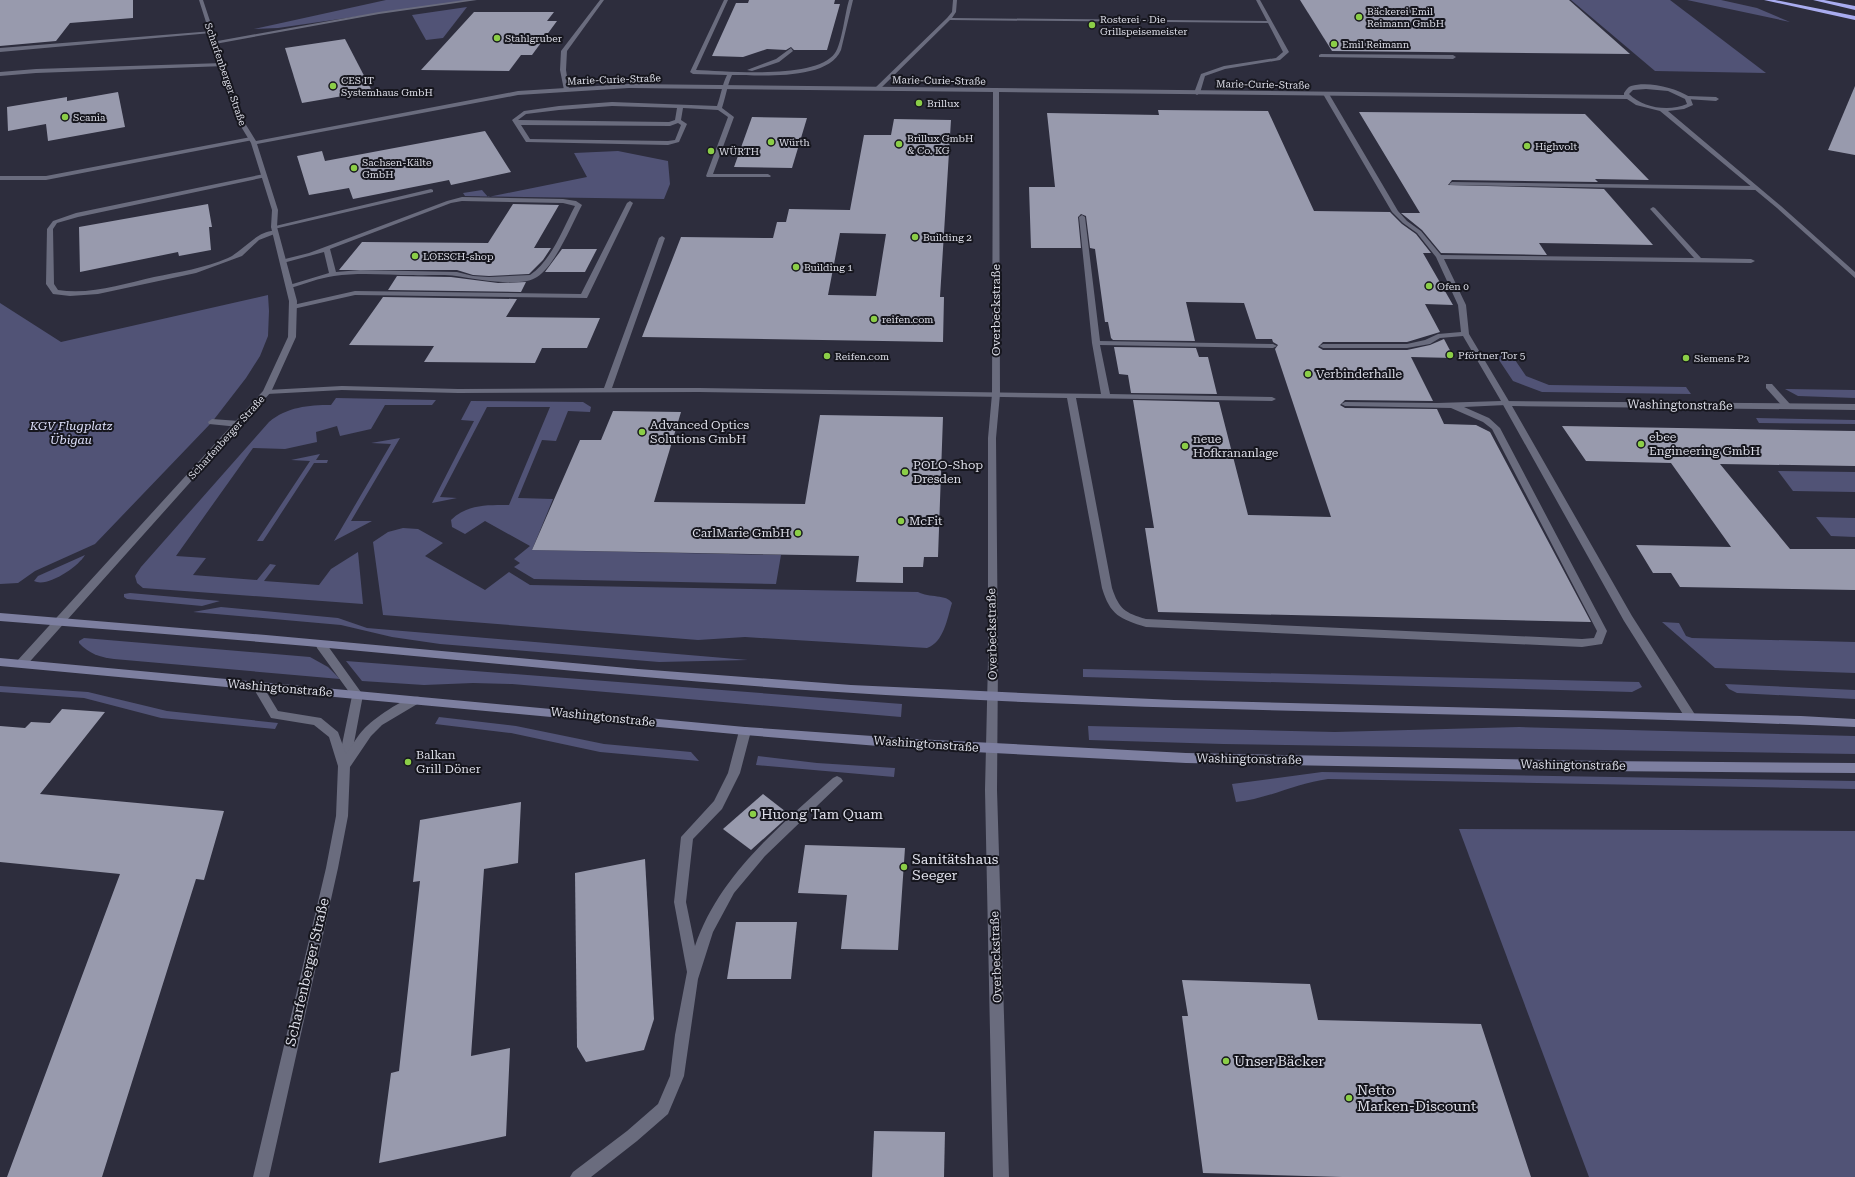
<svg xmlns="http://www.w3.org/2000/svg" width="1855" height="1177" font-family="'Roboto Serif',serif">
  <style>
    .green { fill: #515376 }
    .building { fill: #989aad; fill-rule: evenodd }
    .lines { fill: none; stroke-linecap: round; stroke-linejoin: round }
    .service { fill: #6a6c7e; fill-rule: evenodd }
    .minor { fill: #6a6c7e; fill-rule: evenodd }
    .secondary { fill: #7d7fa0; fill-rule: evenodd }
    .motorway { fill: #a9acf0; fill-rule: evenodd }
    .poi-dot { fill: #8bce47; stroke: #16161e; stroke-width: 1.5 }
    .labels { text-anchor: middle; stroke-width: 4; stroke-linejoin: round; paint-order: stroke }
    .far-poi-label { font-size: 10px; fill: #dedfe9; stroke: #16161e; text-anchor: start }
    .far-street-label { font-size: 10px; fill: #dedfe9; stroke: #16161e }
    .street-label { font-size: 12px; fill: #dedfe9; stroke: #16161e }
    .poi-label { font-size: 12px; fill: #dedfe9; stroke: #16161e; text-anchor: start }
    .park-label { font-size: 12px; font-style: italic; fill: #dfe1fc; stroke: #16161e }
    .near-poi-label { font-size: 14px; fill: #dedfe9; stroke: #16161e; text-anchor: start }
    .near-street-label { font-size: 14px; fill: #dedfe9; stroke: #16161e }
  </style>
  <rect width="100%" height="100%" fill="#2d2d3d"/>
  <g class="green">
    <path d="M386,0H470L278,28L254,29Z"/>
    <path d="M1571,0H1670L1766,73L1655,71Z"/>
    <path d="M1687,0H1721L1757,8L1790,22Z"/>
    <path d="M467,7L443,38L426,40L412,15Z"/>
    <path d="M618,151L668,161L670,184L664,199L465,196L463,193L482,190L488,197L587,177L574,153Z"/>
    <path d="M268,295L269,311L268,336L260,356L246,378L212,422L95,544L35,571L18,583L0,584V303L61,342Z"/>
    <path d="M1495,354H1511L1526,376L1549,385L1686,387L1691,394L1542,392L1513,381Z"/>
    <path d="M1785,389L1855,390V398L1798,396Z"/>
    <path d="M336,398L436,400L432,405H385L371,429L340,436L337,426L316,432L317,442L285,449L253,448L176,556L206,558L193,575L257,580L270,564L276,565L264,581L319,585L331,569L358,552L363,604L143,588L137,583L135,576L141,567L269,422C287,407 308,405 331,405Z"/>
    <path d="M471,401L583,402L591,407L590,412L568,411L556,441L542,440L518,498L553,499L532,550L781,555L776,584L534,579L514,567L520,563L514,559L530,546L485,521L465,534L452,527L451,520C467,504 488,505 509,505L550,407H487L440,497L457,498L432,503L474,421L461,420Z"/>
    <path d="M1756,418L1855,420V424L1759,423Z"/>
    <path d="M400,438L351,521H372L334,541L391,444L371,443Z"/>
    <path d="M320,454L316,460H328L327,463H314L263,541H257L310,461L291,460Z"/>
    <path d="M1778,471L1855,472V492L1793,491Z"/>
    <path d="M1816,517L1855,518V537L1831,536Z"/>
    <path d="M403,528L418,529L443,543L425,556L485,590L509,572L530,585L918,592C929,598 947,594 952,603C947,619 944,642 927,648L745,637L698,640L383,615L373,542L388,532Z"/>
    <path d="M85,555C78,567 47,588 34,581L38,576Z"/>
    <path d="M130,593L220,601L202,606L127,599L124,597V594Z"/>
    <path d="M221,607L338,618L367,628L748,660L659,662L440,644L392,637L341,625L193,612Z"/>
    <path d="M1662,622L1679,623L1686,636L1692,638L1855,642V673L1715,668Z"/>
    <path d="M84,638L310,657L328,667L340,679L114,659C100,657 89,654 79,643V641Z"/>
    <path d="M346,661L902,704L901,717L512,684L473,683L424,685L362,681Z"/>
    <path d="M1083,669L1639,682L1642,687L1632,692L1083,677Z"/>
    <path d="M1725,684L1855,690V699L1737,693L1729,689Z"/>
    <path d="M0,686L88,692L167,711L278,723L275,729L161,718L84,698L0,692Z"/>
    <path d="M439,717L516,726L604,744L691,752L699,761L600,752L511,733L435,724Z"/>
    <path d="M1088,726L1335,732L1519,727L1855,736V754L1223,744L1089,740Z"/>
    <path d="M758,756L817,763L895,768L894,777L756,765Z"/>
    <path d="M1322,772L1855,781V789L1328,779C1297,783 1267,799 1236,802L1232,784Z"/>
    <path d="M1459,829L1855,831V1177H1589Z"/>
  </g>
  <g class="building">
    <path d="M0,0H133V18L70,23L56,41L0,46Z"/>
    <path d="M749,0H835L834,4H840L827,50H794L791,47L786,50L767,49L743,57L712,56L736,3H748Z"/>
    <path d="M1300,0H1569L1630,54L1332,51Z"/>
    <path d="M474,12H554L547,21H557L532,55H521L509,71L421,70Z"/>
    <path d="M345,39L372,91L302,103L285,48Z"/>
    <path d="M1855,86V155L1828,150Z"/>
    <path d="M118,92L125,127L48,141L46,124L8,131L7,107L67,97V101Z"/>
    <path d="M1158,110L1268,111L1314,211L1390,212L1402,224L1416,234L1431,253H1423L1453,305L1425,304L1440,332L1407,342H1323L1318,347L1323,350H1407L1430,345L1444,339L1454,358L1411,357L1433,401L1345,400L1340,405L1345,408L1437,409L1444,424L1476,425L1490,432L1591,622L1158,612L1145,528H1154L1133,400L1219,402L1248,515L1331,517L1275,349L1278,345L1273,342L1272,339H1256L1244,303L1186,302L1195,341L1113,340L1111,338L1108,322H1105L1095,249L1090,248L1086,216L1081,214L1078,217L1081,248H1031L1029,187H1055L1047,113L1159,115Z"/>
    <path d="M1359,112L1585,114L1649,180L1595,179L1598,182L1452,180L1448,185L1604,189L1653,245L1539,243L1547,255L1441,253L1422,230L1401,213H1420Z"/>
    <path d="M752,117L807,118L792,168L734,167Z"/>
    <path d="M894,119L951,120L940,297H944L943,342L642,337L681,237L773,238L777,222H786L789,209L850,210L864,135H891ZM840,233L886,234L876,296L828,295Z"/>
    <path d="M485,131L511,172L451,185L449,180L353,199L349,188L309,195L297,156L322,151L325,161Z"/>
    <path d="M208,204L212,227H209L211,250L179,256L178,252L80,272L79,227Z"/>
    <path d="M513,204L559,205L534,248H551L543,260L529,274L489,276L473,275L457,270H339L362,242L488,243Z"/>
    <path d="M562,249H597L585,272H545Z"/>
    <path d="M397,276L451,277L498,283L526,282L521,292L388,290Z"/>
    <path d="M383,297L517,299L506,317L600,318L587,348H542L535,363L424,362L434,346L349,345Z"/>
    <path d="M1114,347L1196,348L1199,357H1208L1217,394L1131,393L1128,375L1119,374Z"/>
    <path d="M613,411L681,412L654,502L805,504L820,415L943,417L938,557H924L923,567H903V583L856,582L859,556L532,550L580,440H601Z"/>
    <path d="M1562,426L1855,431V466L1720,464L1790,549H1855V590L1680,587L1671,573H1653L1636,545L1731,547L1671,463L1586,461Z"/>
    <path d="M62,709L105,712L40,794L224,811L204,880L196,879L102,1177H7L120,874L0,862V726L25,728L31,722L50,723Z"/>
    <path d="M763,794L790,815L751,850L723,829Z"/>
    <path d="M521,802L518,863L484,869L471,1056L510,1048L506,1136L379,1163L391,1073L399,1071L420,881L413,882L420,820Z"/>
    <path d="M805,845L905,848L898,950L841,949L847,895L798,893Z"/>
    <path d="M645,859L654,1019L644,1050L586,1062L577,1047L575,873Z"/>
    <path d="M736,922H797L791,979H727Z"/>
    <path d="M1182,980L1310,984L1318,1020L1481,1024L1531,1177H1342L1203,1173L1182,1016H1188Z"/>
    <path d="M874,1131L945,1132L944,1177H872Z"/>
  </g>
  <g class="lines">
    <g class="service">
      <path d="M465,0H477L379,14L215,44L212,42L379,12Z"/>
      <path d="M600,0H604L567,51L566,70L569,89L564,90L560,70L561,51Z"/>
      <path d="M724,0H728L696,70C727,71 816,80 835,53C842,43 845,13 849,0H853L841,50C828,81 760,75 732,75C727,86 726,96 722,108L734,117L713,174H768L771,176L770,177H707L706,176L728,117L718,110L683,108L681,120L687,124L679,142L668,145L526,142L512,120L524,111L559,106L612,102L717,106C721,95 722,85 727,75L693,74L690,72ZM612,106L677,108L675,120L669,122L518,120L526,114L559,110ZM678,123L681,125L675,140L668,141L530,139L521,125L670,126Z"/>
      <path d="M953,0H957L956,12L952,18L1267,21L1256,0H1260L1289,52L1280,60L1225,69L1205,76L1200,93L1197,95L1194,93L1201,74L1224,66L1276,58L1283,52L1268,23L950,20L879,90H875V88L947,18L952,12Z"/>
      <path d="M213,31L211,33L0,52V48Z"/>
      <path d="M791,48L793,51L779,62L752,71L747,70L776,59Z"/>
      <path d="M1321,54L1453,55L1456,57L1453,59L1319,57V55Z"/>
      <path d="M223,63L226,65L225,66L36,73L0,76V72L36,69Z"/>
      <path d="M1326,92L1329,94L1398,211L1407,221L1421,231L1441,255L1694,258L1651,210L1650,209L1653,207L1655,208L1701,258L1751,259L1755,261L1751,263L1444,259L1466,305L1469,334L1510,403L1506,405L1464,407L1489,418L1500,428L1607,631L1602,644L1582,647L1146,627C1120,619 1110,615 1102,588L1067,398L699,392L458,393L342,390L267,394L263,392L267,390L342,386L458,389L604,388L659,238L662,236L665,238L612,388H699L1101,394L1092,343L1079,217L1082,215L1085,217L1100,341L1273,344L1277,346L1273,348L1100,345L1110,394L1272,397L1276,399L1272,401L1076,398L1112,588C1119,609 1125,613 1146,619L1582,639L1594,638L1597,631L1492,429L1483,422L1451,408L1345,406L1341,404L1345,402L1437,403L1501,401L1463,336L1440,338L1430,344L1407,348H1323L1319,346L1323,344H1407L1425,340L1438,334L1461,332L1458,305L1436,257L1417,233L1403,223L1392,212L1323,94Z"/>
      <path d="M1688,96L1716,97L1719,99L1716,101L1686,99V97Z"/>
      <path d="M251,137L254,139L253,140L46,180H0V176H46Z"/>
      <path d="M264,174L267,176L266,177L78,217L57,223L53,229L54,284L58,290C91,295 123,284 154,277C179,272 205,268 228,258C244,251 259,228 277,231V233L259,240L242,256L196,273L98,294L70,296L53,294L46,284L47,229L53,221L76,213Z"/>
      <path d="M1452,182L1755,186L1758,188L1755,190L1450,185L1449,184Z"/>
      <path d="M431,189L433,190V192L274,229L271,227Z"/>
      <path d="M462,197L563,199L576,201L582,205C572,224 555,266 537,277C521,288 475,279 456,276C443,274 427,276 413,275C387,275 360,272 334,276C319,278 305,284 290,288L286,286L329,273L324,252L283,263L281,262V260L309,253L447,201ZM462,201L563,203L575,206C563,228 552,260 530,275L489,277L473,276L457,272L360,270L336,272L330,249L451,203Z"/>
      <path d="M630,201L633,203L587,298L355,295L293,309L289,307L293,305L355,291L581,294L627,203Z"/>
      <path d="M1766,384H1772L1790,404V408H1784L1766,388Z"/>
      <path d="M212,419L239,421L243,424L239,427L209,424L208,422Z"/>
      <path d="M321,641L325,642L363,695L350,764L348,767L344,769L340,767L338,764L352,696L317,648L316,645L317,642Z"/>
      <path d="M745,727L749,728L751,731L740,773L722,809L693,839L686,902L695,946C719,875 779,827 833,778L837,776L841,778L843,781L765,856L734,893L713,932L698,979L684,1076L668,1114L637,1141L591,1177H570L573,1172L627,1131L658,1104L670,1076L675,1035L687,972L674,902L681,837L714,801L728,773L739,731L741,728Z"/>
    </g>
    <g class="minor">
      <path d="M199,0H203L243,120L256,141L518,91L629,84L1624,95V93C1626,90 1628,87 1631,86C1649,81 1675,88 1690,97L1693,105L1684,109L1668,111L1781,206L1855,272V278L1777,208L1660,111L1636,105L1627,99L999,92L1000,394L996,438L998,661L997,790L1009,1177H993L985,790L988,661V438L992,394L993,92L629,88L518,95L257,144L278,210L277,227L297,301L296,337L271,392L25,667H17L16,664L17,661L263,391L288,337L289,301L271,227L272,210L251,143L237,120ZM1646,89L1668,91L1685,99L1687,104C1669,112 1643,108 1629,94L1633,90Z"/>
      <path d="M1503,401L1855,404V410L1512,406L1632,616L1694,713L1696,716L1694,719L1690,720L1686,719L1624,621L1502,403Z"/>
      <path d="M257,682L261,683L278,711L321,718L338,732L346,754C352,746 357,736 364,729C372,720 408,694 419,697L421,700L419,703L382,725L371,736L350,767L348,816L338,868L269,1177H253L326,868L336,816L338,766L329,737L314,725L271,718L252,686L253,683Z"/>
    </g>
    <g class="secondary">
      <path d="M0,613L266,635L638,669L851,685L1174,700L1801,716L1855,719V727C1544,713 1232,714 921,697C716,686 512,665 307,646C205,637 102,629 0,621Z"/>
      <path d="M0,658L745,727L915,739L1186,753L1598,761L1855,763V773L1598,771L1186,763L915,749L745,735L0,666Z"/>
    </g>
    <g class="motorway">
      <path d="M1764,0H1775L1855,16V20Z"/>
      <path d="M1813,0H1824L1855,6V10Z"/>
    </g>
  </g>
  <g class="poi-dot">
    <circle cx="1359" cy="17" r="4"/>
    <circle cx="1092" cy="25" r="4"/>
    <circle cx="497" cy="38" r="4"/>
    <circle cx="1334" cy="44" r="4"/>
    <circle cx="333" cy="86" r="4"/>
    <circle cx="919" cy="103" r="4"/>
    <circle cx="65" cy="117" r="4"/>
    <circle cx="771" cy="142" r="4"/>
    <circle cx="899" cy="144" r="4"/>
    <circle cx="1527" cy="146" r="4"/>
    <circle cx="711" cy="151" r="4"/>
    <circle cx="354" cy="168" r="4"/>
    <circle cx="915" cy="237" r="4"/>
    <circle cx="415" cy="256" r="4"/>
    <circle cx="796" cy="267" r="4"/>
    <circle cx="1429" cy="286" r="4"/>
    <circle cx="874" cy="319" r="4"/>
    <circle cx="1450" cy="355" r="4"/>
    <circle cx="827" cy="356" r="4"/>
    <circle cx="1686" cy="358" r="4"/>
    <circle cx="1308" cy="374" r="4"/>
    <circle cx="642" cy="432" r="4"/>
    <circle cx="1641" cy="444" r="4"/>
    <circle cx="1185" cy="446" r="4"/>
    <circle cx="905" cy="472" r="4"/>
    <circle cx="901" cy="521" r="4"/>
    <circle cx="798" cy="533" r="4"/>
    <circle cx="408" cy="762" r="4"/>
    <circle cx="753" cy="814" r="4"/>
    <circle cx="904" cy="867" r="4"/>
    <circle cx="1226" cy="1061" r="4"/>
    <circle cx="1349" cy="1098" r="4"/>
  </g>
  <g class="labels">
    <g class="far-poi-label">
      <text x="1367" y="15">Bäckerei Emil<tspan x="1367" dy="12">Reimann GmbH</tspan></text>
      <text x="1100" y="23">Rosterei - Die<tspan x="1100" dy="12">Grillspeisemeister</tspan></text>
      <text x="505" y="42">Stahlgruber</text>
      <text x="1342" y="48">Emil Reimann</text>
      <text x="341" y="84">CES IT<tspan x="341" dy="12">Systemhaus GmbH</tspan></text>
      <text x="927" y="107">Brillux</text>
      <text x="73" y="121">Scania</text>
      <text x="907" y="142">Brillux GmbH<tspan x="907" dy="12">&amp; Co. KG</tspan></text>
      <text x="779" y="146">Würth</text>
      <text x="1535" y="150">Highvolt</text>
      <text x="719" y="155">WÜRTH</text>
      <text x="362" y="166">Sachsen-Kälte<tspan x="362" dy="12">GmbH</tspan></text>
      <text x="923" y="241">Building 2</text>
      <text x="423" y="260">LOESCH-shop</text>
      <text x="804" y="271">Building 1</text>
      <text x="1437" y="290">Ofen 0</text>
      <text x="882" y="323">reifen.com</text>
      <text x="1458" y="359">Pförtner Tor 5</text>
      <text x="835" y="360">Reifen.com</text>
      <text x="1694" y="362">Siemens P2</text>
    </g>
    <g class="far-street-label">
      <text transform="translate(226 74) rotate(71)" y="4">Scharfenberger Straße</text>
      <text transform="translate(614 79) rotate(-2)" y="4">Marie-Curie-Straße</text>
      <text transform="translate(939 80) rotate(1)" y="4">Marie-Curie-Straße</text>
      <text transform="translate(1263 84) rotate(1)" y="4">Marie-Curie-Straße</text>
      <text transform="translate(226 437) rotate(-48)" y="4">Scharfenberger Straße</text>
    </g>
    <g class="street-label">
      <text transform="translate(996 310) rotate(-90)" y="4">Overbeckstraße</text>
      <text transform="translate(1680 405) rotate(1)" y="4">Washingtonstraße</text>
      <text transform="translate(992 634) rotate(-91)" y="4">Overbeckstraße</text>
      <text transform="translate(280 688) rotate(5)" y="4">Washingtonstraße</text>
      <text transform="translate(603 717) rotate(6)" y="4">Washingtonstraße</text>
      <text transform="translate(926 744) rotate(4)" y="4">Washingtonstraße</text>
      <text transform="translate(1249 759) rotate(1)" y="4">Washingtonstraße</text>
      <text transform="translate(1573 765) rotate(1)" y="4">Washingtonstraße</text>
      <text transform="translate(996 957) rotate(-92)" y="4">Overbeckstraße</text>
    </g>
    <g class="poi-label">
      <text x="1316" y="378">Verbinderhalle</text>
      <text x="650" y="429">Advanced Optics<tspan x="650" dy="14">Solutions GmbH</tspan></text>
      <text x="1649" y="441">ebee<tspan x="1649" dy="14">Engineering GmbH</tspan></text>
      <text x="1193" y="443">neue<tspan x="1193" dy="14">Hofkrananlage</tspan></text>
      <text x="913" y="469">POLO-Shop<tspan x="913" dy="14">Dresden</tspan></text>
      <text x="909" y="525">McFit</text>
      <text x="790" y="537" text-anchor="end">CarlMarie GmbH</text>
      <text x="416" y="759">Balkan<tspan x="416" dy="14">Grill Döner</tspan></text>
    </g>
    <g class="park-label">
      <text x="71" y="430">KGV Flugplatz<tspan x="71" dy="14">Übigau</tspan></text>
    </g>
    <g class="near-poi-label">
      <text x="761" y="819">Huong Tam Quam</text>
      <text x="912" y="864">Sanitätshaus<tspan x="912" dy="16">Seeger</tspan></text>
      <text x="1234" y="1066">Unser Bäcker</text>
      <text x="1357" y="1095">Netto<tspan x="1357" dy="16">Marken-Discount</tspan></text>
    </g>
    <g class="near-street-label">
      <text transform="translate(307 972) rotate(-77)" y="5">Scharfenberger Straße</text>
    </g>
  </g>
</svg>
